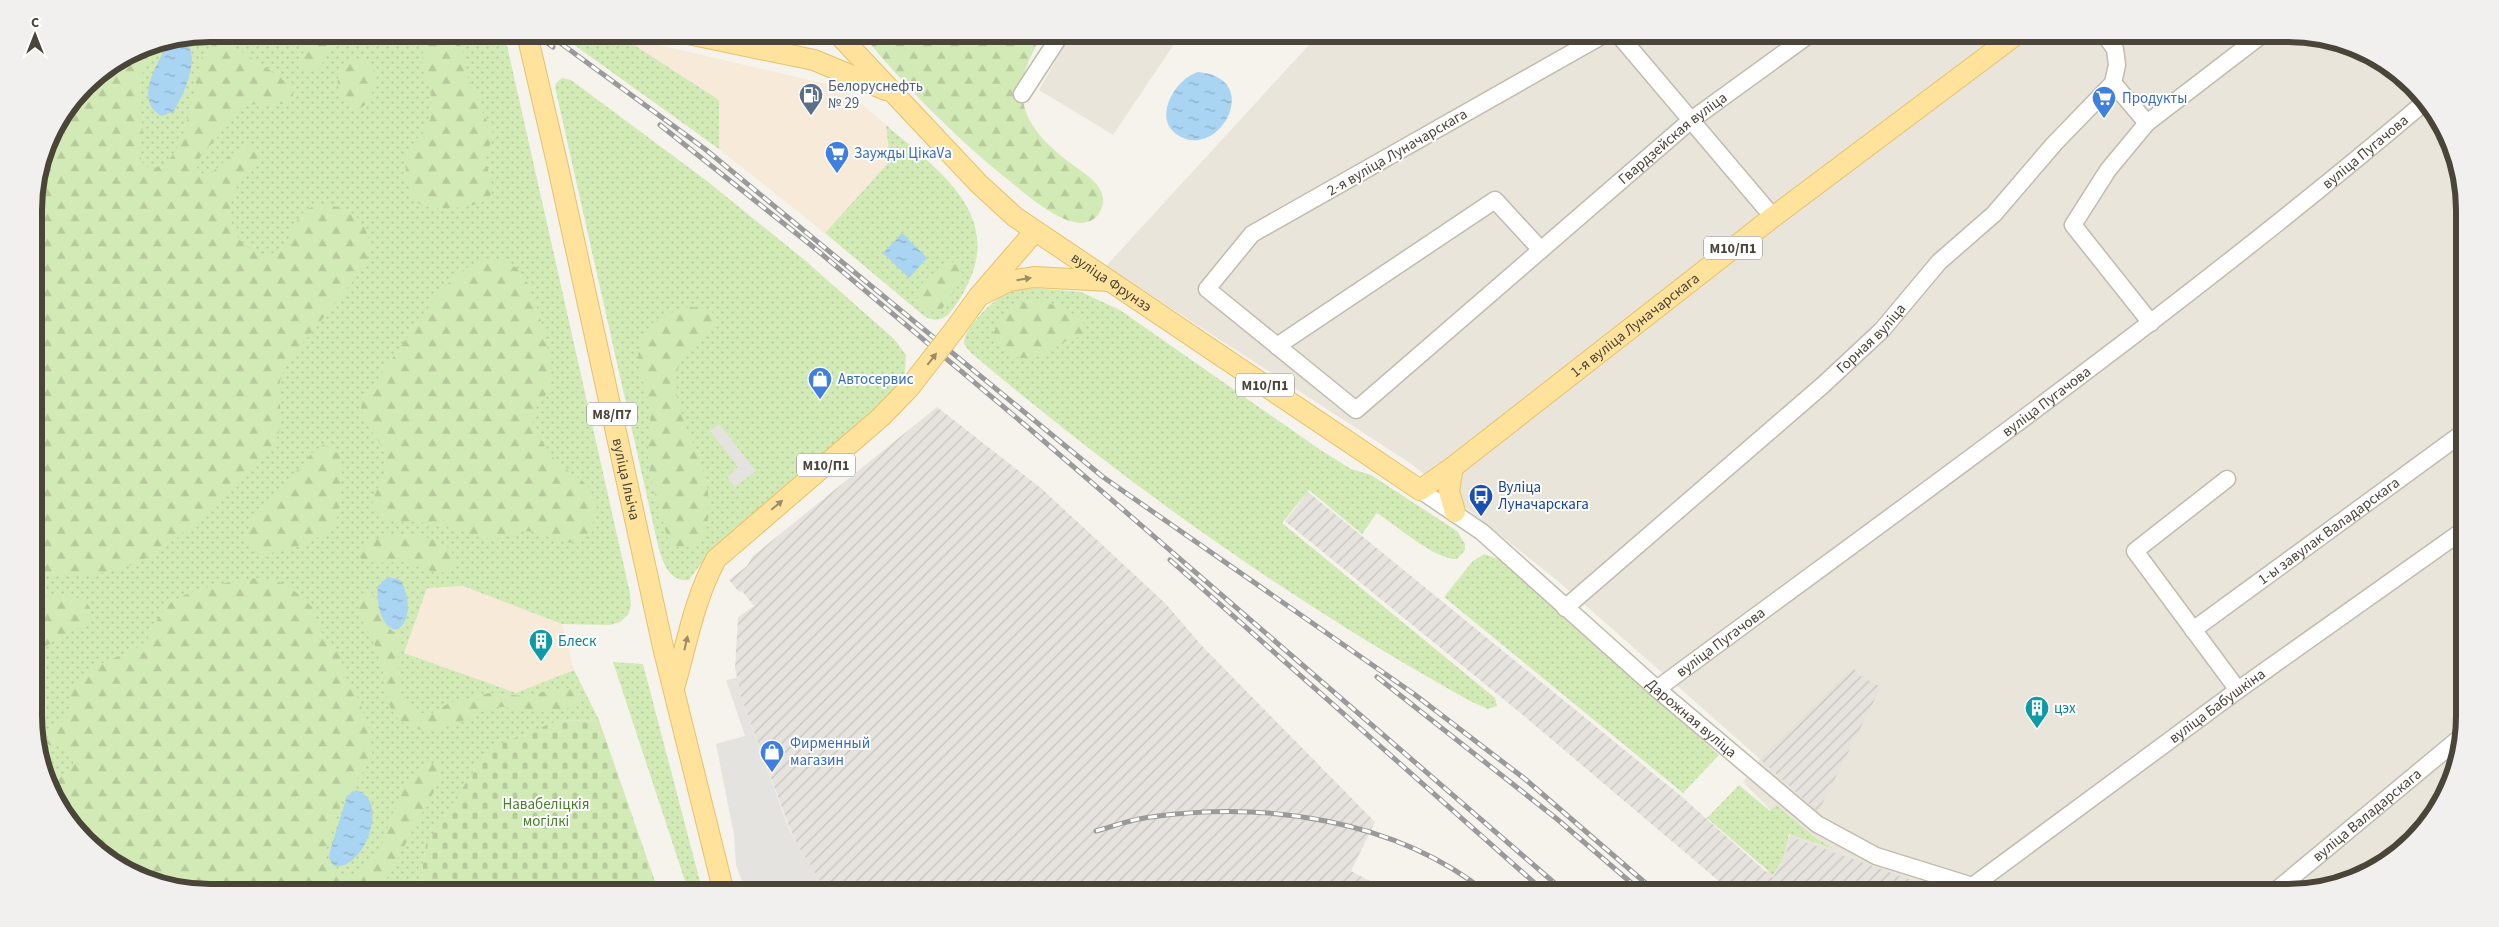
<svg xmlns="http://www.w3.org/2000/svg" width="2499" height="927" font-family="'Source Sans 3',sans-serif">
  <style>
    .residential { fill: #eae5da }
    .commercial { fill: #f7ead8 }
    .industrial { fill: url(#industrial-furrows) }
    .grass { fill: url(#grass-dots) }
    .forest { fill: url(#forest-firs) }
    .cemetery { fill: url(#cemetery-stones) }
    .parking { fill: #e5e3e0 }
    .water { fill: url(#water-ripples) }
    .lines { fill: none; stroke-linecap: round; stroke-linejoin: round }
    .minor-casing { stroke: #c2bbae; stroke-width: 19 }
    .major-casing { stroke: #e6c16a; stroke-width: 22 }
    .minor { stroke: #fff; stroke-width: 16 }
    .major { stroke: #ffe39c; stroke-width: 20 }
    .rail-casing { stroke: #9a9a9a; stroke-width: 5 }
    .rail { stroke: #fff; stroke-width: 3; stroke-dasharray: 9; stroke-linecap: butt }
    .major-bridge-casing { stroke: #e6c16a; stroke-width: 22; stroke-linecap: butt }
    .major-bridge { stroke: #ffe39c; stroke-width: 20 }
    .oneway { fill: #9c8c66 }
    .labels { text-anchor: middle; stroke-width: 4; stroke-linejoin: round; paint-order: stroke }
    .shield { fill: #fff; stroke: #817c74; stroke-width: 1 }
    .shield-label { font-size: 14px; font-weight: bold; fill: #4b4439 }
    .service-label { font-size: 15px; fill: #4e5e75; stroke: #fff; text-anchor: start }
    .shop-label { font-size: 15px; fill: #366cbe; stroke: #fff; text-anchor: start }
    .street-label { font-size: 15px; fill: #4b4439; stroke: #fff }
    .transit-label { font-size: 15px; fill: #164399; stroke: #fff; text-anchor: start }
    .culture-label { font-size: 15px; fill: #0d838f; stroke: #fff; text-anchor: start }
    .park-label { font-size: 15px; fill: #4a7f2a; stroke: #fff }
    .rim { fill: none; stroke: #4b4439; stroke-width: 6 }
  </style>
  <defs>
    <pattern id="industrial-furrows" width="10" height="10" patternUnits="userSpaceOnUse" patternTransform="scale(1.25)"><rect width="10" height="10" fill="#e6e2dd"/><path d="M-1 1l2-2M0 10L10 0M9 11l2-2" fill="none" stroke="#c7c3be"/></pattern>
    <pattern id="grass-dots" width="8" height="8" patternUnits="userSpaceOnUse" patternTransform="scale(1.25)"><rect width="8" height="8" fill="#d2eab5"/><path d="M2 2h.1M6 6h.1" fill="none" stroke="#b6ca9c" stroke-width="1.8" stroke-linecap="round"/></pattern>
    <pattern id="forest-firs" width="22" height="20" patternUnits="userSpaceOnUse" patternTransform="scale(1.25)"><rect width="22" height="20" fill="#d2eab5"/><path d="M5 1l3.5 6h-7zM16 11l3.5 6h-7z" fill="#b6ca9c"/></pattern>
    <pattern id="cemetery-stones" width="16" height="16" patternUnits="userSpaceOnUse" patternTransform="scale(1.25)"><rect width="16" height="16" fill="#d2eab5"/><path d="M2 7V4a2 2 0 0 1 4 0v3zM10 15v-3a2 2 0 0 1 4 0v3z" fill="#b6ca9c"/></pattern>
    <pattern id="water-ripples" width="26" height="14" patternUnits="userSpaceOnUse" patternTransform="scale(1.25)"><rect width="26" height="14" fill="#a9d4f2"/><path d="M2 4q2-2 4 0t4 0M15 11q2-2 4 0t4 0" fill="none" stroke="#8caec5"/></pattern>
  </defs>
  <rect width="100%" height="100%" fill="#f6f3ec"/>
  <g class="residential">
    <path d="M1071,34H1181L1113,135L1039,90Z"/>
    <path d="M1319,34H2288L2345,43L2421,94L2447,133L2464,187L2465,716L2456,773L2429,824L2396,857L2345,884L2299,893H1752L1792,832L1743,782L1760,759L1559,582L1410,463L1106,266Z"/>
  </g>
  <g class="commercial">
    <path d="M620,36L844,88L886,125L890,161L825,233L719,149V100Z"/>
    <path d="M463,586L562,624L574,670L516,693L404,653L427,588Z"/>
  </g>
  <g class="industrial">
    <path d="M937,407L1042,489L1165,603L1202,646L1375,822L1351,871L1392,893H828L798,846L788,824L741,697L735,668L738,617L754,606L742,591L739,592L729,580L747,566L753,556Z"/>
    <path d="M1308,492L1681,796L1773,878L1784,859L1791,837L1948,893H1733L1518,711L1285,521Z"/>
    <path d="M1853,668L1861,676L1881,687L1818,812L1760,759Z"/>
  </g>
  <g class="grass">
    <path d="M211,34H502L506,41L630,593L631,606L628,615L620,622L610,625L562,624L463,586L427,588L404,653L516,693L574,670L599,720L557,721L426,844L419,893H211L154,884L78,833L37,750L34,199L52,132L94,78L143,47Z"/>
    <path d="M559,34H613L620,36L719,100V149Z"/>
    <path d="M562,78L571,80L707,181L807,262L894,339L906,355L905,373L893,391L844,438L709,553L689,580C670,582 664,565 659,550L555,87L556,83Z"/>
    <path d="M886,125C945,176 1014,221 955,306C947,318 938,324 924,316L825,233L890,161Z"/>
    <path d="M1034,288L1081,292L1120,310L1319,449L1351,469L1371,475L1457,531L1465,544V550L1457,559C1435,560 1397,526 1377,513L1362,534L1309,490L1282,523L1495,698L1497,706L1488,709L1472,702C1293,603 1126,484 970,352L964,344C962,331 991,302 1003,295C1012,290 1024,289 1034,288Z"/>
    <path d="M1484,554L1501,560L1510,568L1719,755L1683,793L1444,597L1472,562Z"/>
    <path d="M613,662L643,664L703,893H689Z"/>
    <path d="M1739,785L1770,811L1776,805L1814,837L1834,849L1789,834L1783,858L1773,875L1707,818Z"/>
  </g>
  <g class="forest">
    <path d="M312,34H339L319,69C311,74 303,70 299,62Z"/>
    <path d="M428,34H459V43L465,56L468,79L481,100L483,113L493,133V139L484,156C485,168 497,184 490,196C483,209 429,212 418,203C410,196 407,183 406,172C403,139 430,136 432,111C434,79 412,73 428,34Z"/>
    <path d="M862,34H1043C1006,92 1020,126 1073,165C1084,173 1101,183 1103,198C1104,204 1101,211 1097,216C1076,239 1029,197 1012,183C958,140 906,88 862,34Z"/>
    <path d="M216,43C232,42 249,57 263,66C272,71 313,97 281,104C267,107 255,100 240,109C231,115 227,123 221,132C215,142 205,149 199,159L197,167L199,172L207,176C224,166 227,150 250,146L260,153C262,168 248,172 240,182C228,196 228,221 237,236C244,247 260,257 273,253C300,245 286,193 341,208C354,212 363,221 367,234C371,247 368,258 362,270L291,358C285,368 279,378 279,389C279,406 284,421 277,438C265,461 242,480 224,497C160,555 128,584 36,573L34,199L50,139L56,134L62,120L94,78L143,47L152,45V56L141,76L138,94L143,128L138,150L144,166C185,182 194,83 201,60C203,53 209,46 216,43Z"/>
    <path d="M355,58L369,63L377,75C361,156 312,67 355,58Z"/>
    <path d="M497,259C509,262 518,267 524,277C536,295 556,367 550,387C546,399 530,408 533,423C535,432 551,455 557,462C576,479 600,484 594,517C593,524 590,532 584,537C565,552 547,532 527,531C517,531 508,537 498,538C481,540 466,532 451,528C440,525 428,523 417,522C399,521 380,526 372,505C375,488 388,475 385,457C382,435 356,424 362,401L440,291L462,271L475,263Z"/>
    <path d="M952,262L961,267L962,279L942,309L929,310C909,297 917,287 932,274C938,268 943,263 952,262Z"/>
    <path d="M1030,300C1049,301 1068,309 1083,321L1084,332C1079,339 1072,339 1064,342C1056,345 1051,351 1043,354C1024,363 1004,358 993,339C995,317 1010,304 1030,300Z"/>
    <path d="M688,307C700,307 708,307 716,316C716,339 682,345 677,373C675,381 676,392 678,400C687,443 712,464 708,512C708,523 707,533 699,541C691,549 682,548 671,544L667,536C661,513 652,489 649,466C646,447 652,428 650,409C646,387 633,364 641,341C648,320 668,313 688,307Z"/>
    <path d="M323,445L334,449C345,459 342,471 341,485C340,496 341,512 335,522C326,541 277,555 256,554C244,545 244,536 251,523L314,451Z"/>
    <path d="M393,535C413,534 436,536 452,551L454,564L444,572L437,573L403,562L375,563L361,559L359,554C365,541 380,538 393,535Z"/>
    <path d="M260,578L282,583L300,595L312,607L320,630L341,655L344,678L359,700L371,735L372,754L363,772L345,793L326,850C324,866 335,874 350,875C364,871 373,861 380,848C391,827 406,750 440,766L441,778L379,893H211L154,884L78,833L49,774C55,774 62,776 68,772C77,766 73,753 65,749C58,745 52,748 46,743C48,729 62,725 69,715C71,708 68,700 71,693C81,662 120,661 142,644C154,635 155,618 166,607C184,589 236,580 260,578Z"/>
    <path d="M366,591L374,595L382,621L391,630L402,637L398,650L399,693L407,706L420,713H432L449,703L489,693L524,696L565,688L576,690L580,697L579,702C568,712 539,713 524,711C516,710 509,707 501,707C487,707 474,716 462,721C430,736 396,735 386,695C383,684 384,672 381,661C376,639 354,620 359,597Z"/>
    <path d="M57,595C67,596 83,596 89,606C101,627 46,639 37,654L36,598Z"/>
  </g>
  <path class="cemetery" d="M599,720L659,893H419L426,844L488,749L557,721Z"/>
  <g class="parking">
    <path d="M719,424L756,471L735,487L727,477L738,467L710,431Z"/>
    <path d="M737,678L741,697L787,824L798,846L828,893H746L736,865L734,835L716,744L745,736L726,680Z"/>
  </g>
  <g class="water">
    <path d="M181,40C205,50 183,96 174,111L162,116C134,102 156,65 167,46L171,42Z"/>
    <path d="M1198,72C1266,78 1217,164 1176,134C1153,117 1175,79 1198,72Z"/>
    <path d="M902,233L927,258L909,278L883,253Z"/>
    <path d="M388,577L400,580C409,592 413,622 396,630C380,627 376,600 378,586Z"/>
    <path d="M356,790C392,801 362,872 334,866L329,858L330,851L347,796Z"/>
  </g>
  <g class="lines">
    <defs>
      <g id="minor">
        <path id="s1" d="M1605,34L1252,234L1207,289L1356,410L1690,121L1810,34"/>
        <path d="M1618,34L1773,217"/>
        <path d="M2113,83L2147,123"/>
        <path d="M1022,94L1061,34"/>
        <path d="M2151,323L2073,225L2108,170L2147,123L2263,34"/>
        <path d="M1277,346L1495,200L1541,250"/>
        <path d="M2227,479L2135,551L2238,690"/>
        <path id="s2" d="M1420,490L1482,532L1657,689L1817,824L1876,856L1995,893"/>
        <path id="s3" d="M1565,608L1823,385L1882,330L1939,262L1994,214L2054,144L2113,83L2117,65L2115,49L2104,34"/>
        <path id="s4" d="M2193,630L2464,432"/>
        <path id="s5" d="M1657,689C1916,497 2180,310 2426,101"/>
        <path id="s6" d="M1974,885L2238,690L2465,529"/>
        <path id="s7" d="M2273,893L2462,736"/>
      </g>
      <g id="major">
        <path id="s8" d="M527,34L558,167L663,647L724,893"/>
        <path d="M688,34L814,60L886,90"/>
        <path id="s9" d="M838,34L979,184L1015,217L1420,490L1453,467L1773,217L2017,34"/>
        <path d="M773,51L785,34"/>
        <path d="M979,296L1009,281L1034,277L1109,281"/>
        <path d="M955,329L979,296L1035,231"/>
        <path d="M1453,467L1449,491L1455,512"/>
        <path d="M674,688C687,643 694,600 716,559L881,417L909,388"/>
      </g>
    </defs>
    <use href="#minor" class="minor-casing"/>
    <use href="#major" class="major-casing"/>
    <use href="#minor" class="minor"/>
    <use href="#major" class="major"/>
    <defs>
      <g id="rail">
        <path d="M535,34L553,47"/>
        <path d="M548,34L705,149L1103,477L1414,694L1525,779L1657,893"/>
        <path d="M660,125L812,246L1031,430L1566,893"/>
        <path d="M1170,560L1546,893"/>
        <path d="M1377,677L1557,819L1643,893"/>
        <path d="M1096,831C1114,826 1132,819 1151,817C1265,801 1395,819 1487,893"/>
      </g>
    </defs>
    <use href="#rail" class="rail-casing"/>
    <use href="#rail" class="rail"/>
    <defs>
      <path id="major-bridge" d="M909,388L955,329"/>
    </defs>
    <use href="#major-bridge" class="major-bridge-casing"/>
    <use href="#major-bridge" class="major-bridge"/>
  </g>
  <defs><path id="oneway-solid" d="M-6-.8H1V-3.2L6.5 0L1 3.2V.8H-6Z" transform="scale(1.25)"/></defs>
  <g class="oneway">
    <use href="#oneway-solid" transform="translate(1024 279) rotate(-9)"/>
    <use href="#oneway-solid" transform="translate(932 359) rotate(-52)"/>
    <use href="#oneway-solid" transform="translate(777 505) rotate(-40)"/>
    <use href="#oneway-solid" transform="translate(686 643) rotate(-77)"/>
  </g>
  <defs>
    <symbol id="fuel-pin" viewBox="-11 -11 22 30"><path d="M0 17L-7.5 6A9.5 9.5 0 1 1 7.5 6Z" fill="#5c6f8a" stroke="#fff"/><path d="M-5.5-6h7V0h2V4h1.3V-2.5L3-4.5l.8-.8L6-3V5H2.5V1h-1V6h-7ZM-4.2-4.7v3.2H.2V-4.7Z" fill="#fff"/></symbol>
    <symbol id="supermarket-pin" viewBox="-11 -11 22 30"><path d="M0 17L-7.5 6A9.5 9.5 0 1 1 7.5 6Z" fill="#3f7fe0" stroke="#fff"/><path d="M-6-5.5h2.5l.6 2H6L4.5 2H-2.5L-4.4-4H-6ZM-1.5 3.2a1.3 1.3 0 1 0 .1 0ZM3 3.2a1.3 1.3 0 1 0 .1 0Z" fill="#fff"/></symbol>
    <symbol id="shop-pin" viewBox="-11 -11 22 30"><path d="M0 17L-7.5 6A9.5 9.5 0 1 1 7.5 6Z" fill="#3f7fe0" stroke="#fff"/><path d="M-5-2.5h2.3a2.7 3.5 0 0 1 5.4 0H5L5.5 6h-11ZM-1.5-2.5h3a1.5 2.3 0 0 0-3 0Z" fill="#fff"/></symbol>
    <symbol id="bus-pin" viewBox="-11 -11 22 30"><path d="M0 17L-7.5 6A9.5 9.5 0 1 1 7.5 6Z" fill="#1a4fb4" stroke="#fff"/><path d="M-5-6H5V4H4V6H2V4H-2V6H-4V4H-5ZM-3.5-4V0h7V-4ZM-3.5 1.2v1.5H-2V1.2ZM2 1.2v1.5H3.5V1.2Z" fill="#fff"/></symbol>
    <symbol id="building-pin" viewBox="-11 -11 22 30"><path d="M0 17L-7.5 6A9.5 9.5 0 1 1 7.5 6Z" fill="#0f9aa8" stroke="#fff"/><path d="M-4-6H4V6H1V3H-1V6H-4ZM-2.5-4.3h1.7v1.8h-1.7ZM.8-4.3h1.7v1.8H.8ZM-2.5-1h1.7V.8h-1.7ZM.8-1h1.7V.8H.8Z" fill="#fff"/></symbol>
  </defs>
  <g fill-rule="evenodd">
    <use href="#fuel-pin" x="797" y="81" width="28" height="38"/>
    <use href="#supermarket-pin" x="2090" y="84" width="28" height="38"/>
    <use href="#supermarket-pin" x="823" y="139" width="28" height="38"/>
    <use href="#shop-pin" x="806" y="365" width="28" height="38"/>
    <use href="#bus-pin" x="1467" y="482" width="28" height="38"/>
    <use href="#building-pin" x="527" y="627" width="28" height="38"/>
    <use href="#building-pin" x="2023" y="694" width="28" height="38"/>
    <use href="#shop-pin" x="758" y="738" width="28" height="38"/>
  </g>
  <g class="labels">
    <g class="shield">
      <rect x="1704" y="236.5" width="58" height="23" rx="4"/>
      <rect x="1236" y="373.5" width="58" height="23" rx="4"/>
      <rect x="587" y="402.5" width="50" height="23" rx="4"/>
      <rect x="797" y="453.5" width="58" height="23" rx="4"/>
    </g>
    <g class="shield-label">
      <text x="1733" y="253">М10/П1</text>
      <text x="1265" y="390">М10/П1</text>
      <text x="612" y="419">М8/П7</text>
      <text x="826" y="470">М10/П1</text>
    </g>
    <g class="service-label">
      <text x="828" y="91">Белоруснефть<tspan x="828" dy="17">№ 29</tspan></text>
    </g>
    <g class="shop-label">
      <text x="2122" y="103">Продукты</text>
      <text x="854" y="158">Заужды ЦікаVа</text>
      <text x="838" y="384">Автосервис</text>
      <text x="790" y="748">Фирменный<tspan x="790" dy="17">магазин</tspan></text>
    </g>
    <g class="street-label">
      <text dy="5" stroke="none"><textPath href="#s1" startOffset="1086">Гвардзейская вуліца</textPath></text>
      <text dy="5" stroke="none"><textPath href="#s5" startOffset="889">вуліца Пугачова</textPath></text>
      <text transform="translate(1397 152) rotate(-30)" y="5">2-я вуліца Луначарскага</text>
      <text dy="5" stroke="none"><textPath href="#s9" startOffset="371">вуліца Фрунзэ</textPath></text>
      <text dy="5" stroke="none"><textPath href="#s9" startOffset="1014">1-я вуліца Луначарскага</textPath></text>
      <text dy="5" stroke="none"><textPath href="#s3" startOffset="408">Горная вуліца</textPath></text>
      <text dy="5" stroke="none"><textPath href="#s5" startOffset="484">вуліца Пугачова</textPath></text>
      <text dy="5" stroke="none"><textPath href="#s8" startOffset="456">вуліца Ільіча</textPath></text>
      <text dy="5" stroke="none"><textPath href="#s4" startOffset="168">1-ы завулак Валадарскага</textPath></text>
      <text dy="5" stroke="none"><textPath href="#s5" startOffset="79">вуліца Пугачова</textPath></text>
      <text dy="5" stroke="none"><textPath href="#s6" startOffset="302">вуліца Бабушкіна</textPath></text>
      <text dy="5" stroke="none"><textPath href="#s2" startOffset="355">Дарожная вуліца</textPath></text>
      <text dy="5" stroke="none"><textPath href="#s7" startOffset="122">вуліца Валадарскага</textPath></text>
    </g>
    <g class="transit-label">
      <text x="1498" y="492">Вуліца<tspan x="1498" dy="17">Луначарскага</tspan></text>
    </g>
    <g class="culture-label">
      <text x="558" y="646">Блеск</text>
      <text x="2054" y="713">цэх</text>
    </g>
    <g class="park-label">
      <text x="546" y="809">Навабеліцкія<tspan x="546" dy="17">могілкі</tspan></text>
    </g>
  </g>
  <path d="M0 0H2499V927H0ZM210 42H2288A168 168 0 0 1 2456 210V716A168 168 0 0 1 2288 884H210A168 168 0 0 1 42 716V210A168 168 0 0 1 210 42Z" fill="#f1f0ef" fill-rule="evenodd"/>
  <path class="rim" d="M210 42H2288A168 168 0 0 1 2456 210V716A168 168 0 0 1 2288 884H210A168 168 0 0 1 42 716V210A168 168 0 0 1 210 42Z"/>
  <g transform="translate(35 35)" stroke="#ffffff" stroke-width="4" paint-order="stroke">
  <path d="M0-4L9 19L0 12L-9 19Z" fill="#4b4439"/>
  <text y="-8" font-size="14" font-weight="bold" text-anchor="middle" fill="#4b4439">С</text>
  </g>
</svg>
